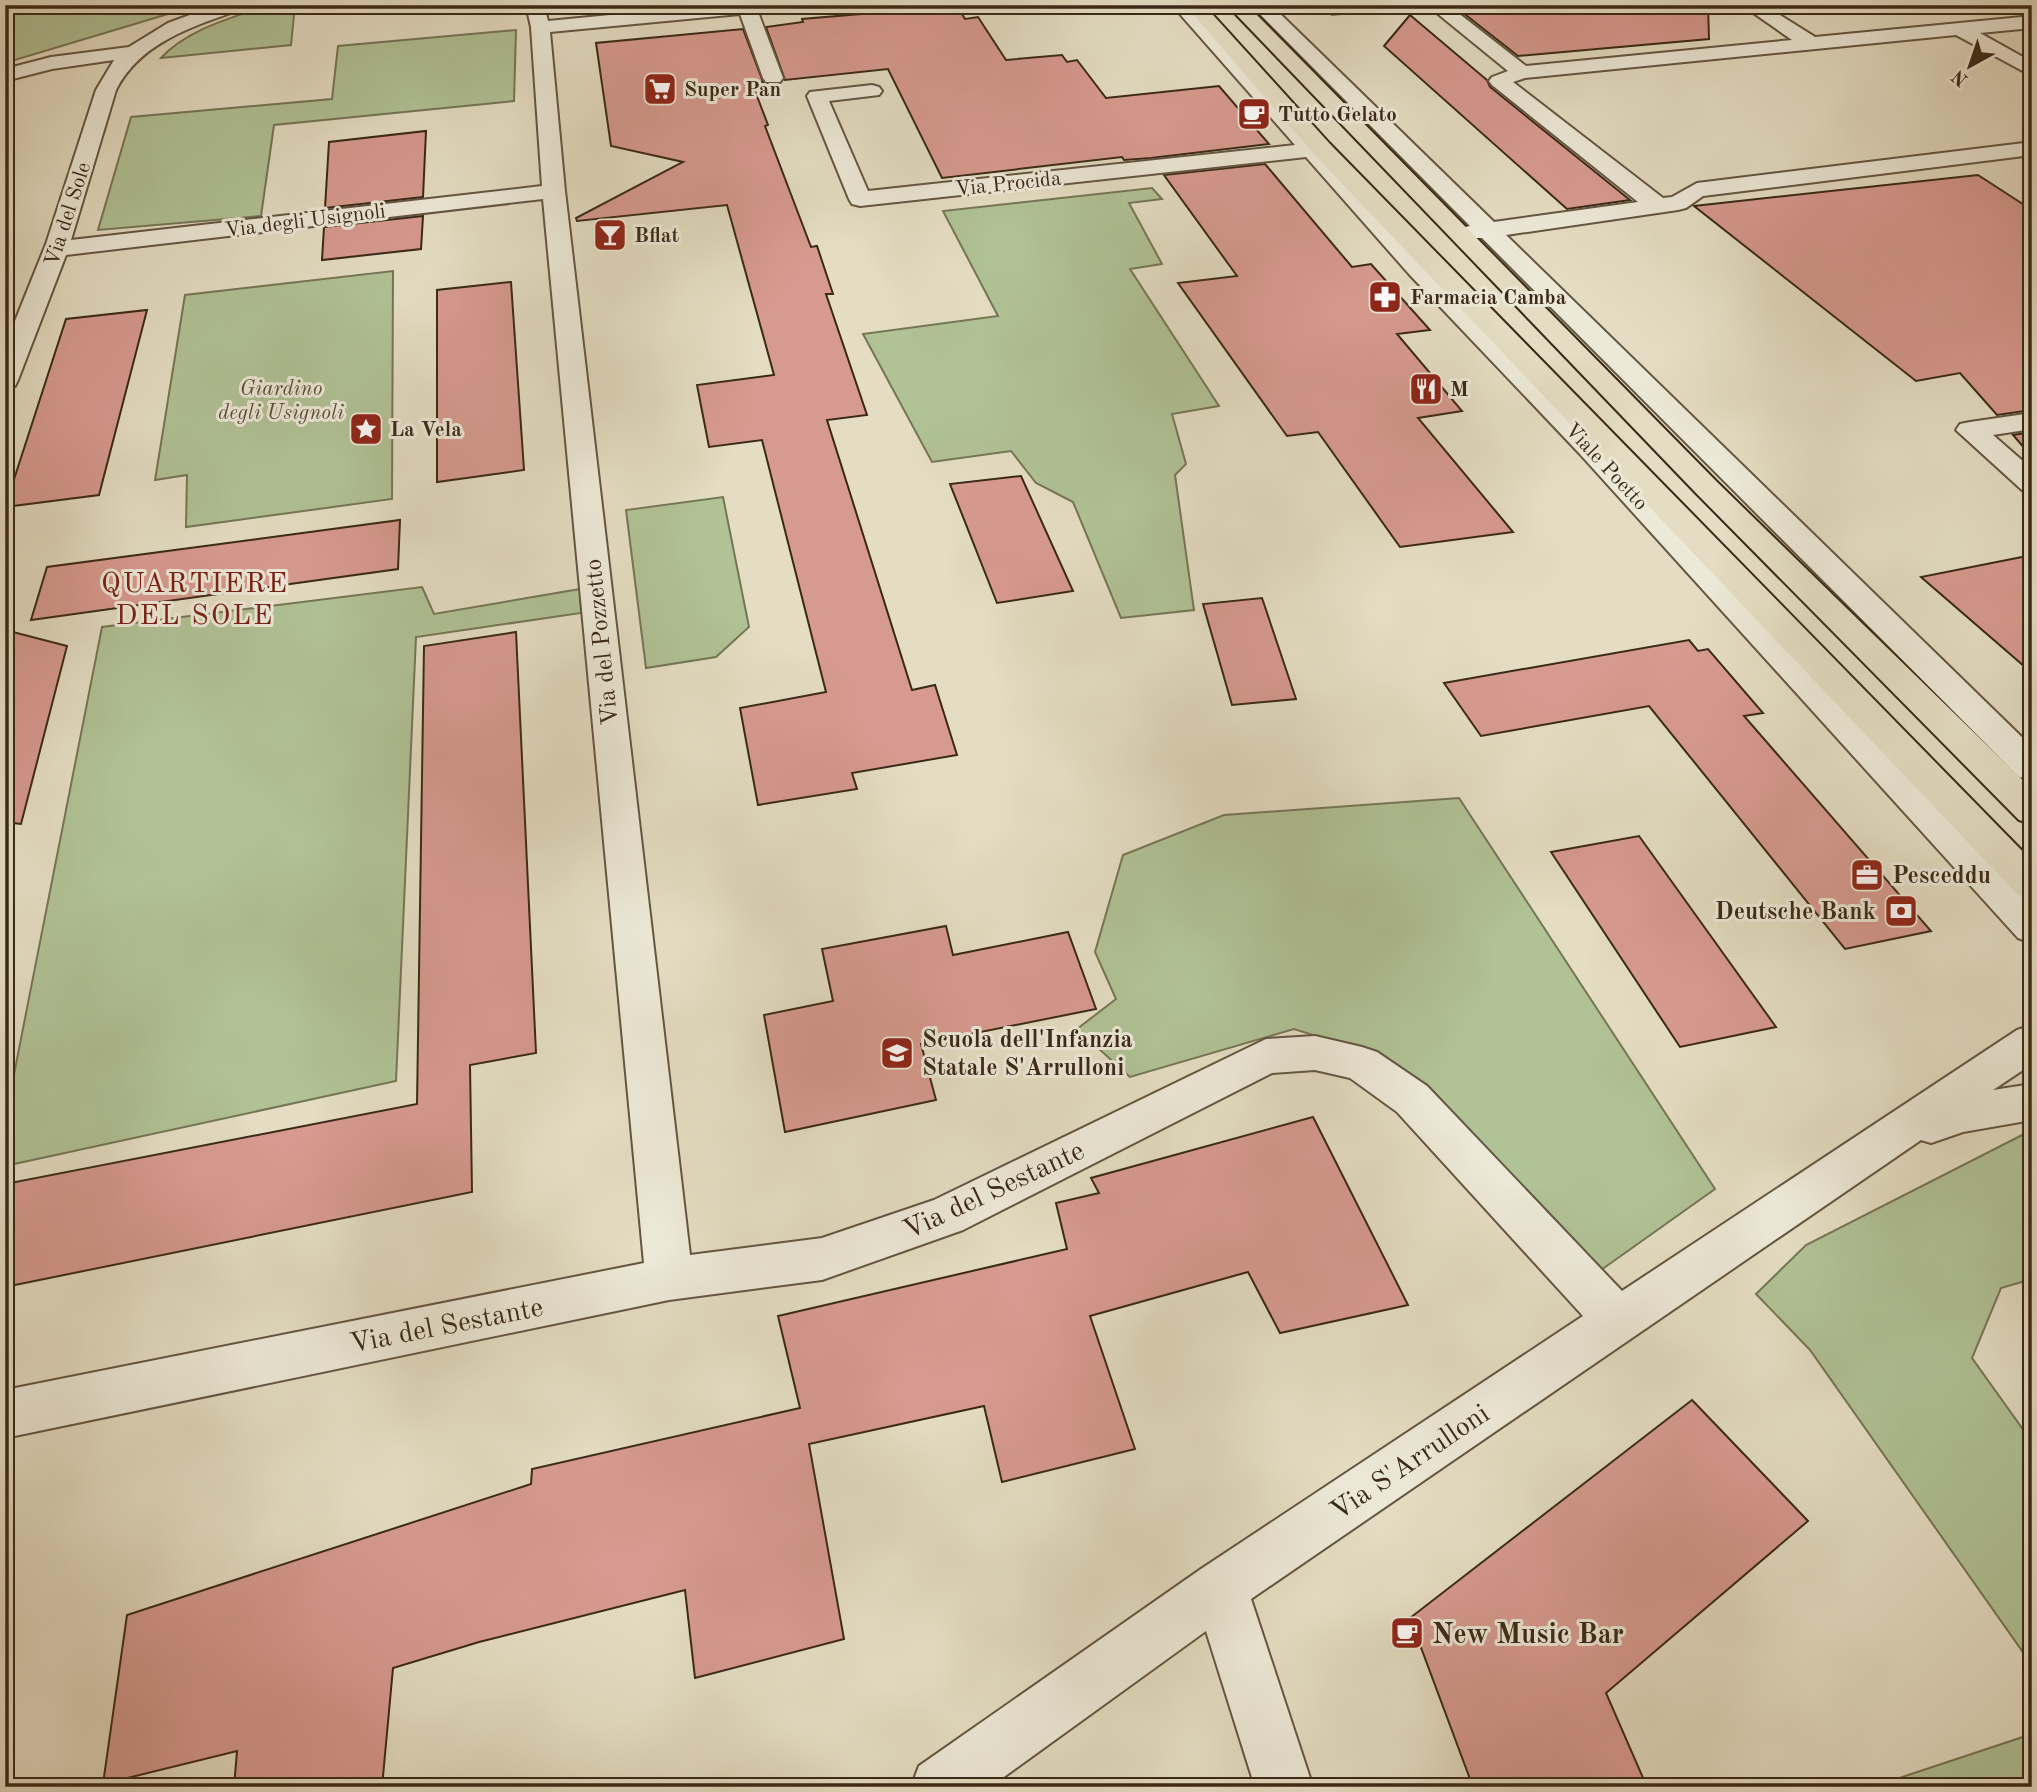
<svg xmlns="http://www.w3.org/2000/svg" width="2037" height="1792" font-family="'Old Standard TT',serif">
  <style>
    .green { fill: #b0c296; stroke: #757656; stroke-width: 2 }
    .building { fill: #d79a90; stroke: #3a2917; stroke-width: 2 }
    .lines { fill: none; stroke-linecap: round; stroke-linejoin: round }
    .minor-casing { stroke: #645642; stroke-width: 4 }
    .major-casing { stroke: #3a2917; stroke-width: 4 }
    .minor { fill: #ede9d8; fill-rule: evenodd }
    .major { fill: #e4ddc3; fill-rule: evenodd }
    .labels { text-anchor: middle; stroke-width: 6; stroke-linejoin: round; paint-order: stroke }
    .far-poi-label { font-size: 21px; font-weight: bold; fill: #3a2917; stroke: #ede9d8; text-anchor: start }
    .far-street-label { font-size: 21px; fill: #3a2917; stroke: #ede9d8 }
    .far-park-label { font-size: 21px; font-style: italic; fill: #584f37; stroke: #ede9d8 }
    .street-label { font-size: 24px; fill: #3a2917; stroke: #ede9d8 }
    .poi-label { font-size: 24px; font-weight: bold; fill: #3a2917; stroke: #ede9d8; text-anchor: start }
    .quarter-label { font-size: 28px; letter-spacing: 2px; fill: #7a1f14; stroke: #ede9d8 }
    .near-street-label { font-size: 28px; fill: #3a2917; stroke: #ede9d8 }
    .near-poi-label { font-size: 28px; font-weight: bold; fill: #3a2917; stroke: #ede9d8; text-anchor: start }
  </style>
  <rect width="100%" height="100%" fill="#e4ddc3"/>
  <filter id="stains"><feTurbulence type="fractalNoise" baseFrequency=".00286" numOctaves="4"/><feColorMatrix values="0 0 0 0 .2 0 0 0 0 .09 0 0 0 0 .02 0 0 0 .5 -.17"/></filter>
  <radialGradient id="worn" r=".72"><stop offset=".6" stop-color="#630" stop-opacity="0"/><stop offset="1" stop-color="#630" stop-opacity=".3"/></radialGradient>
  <g class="green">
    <path d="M5,5H198L5,63Z"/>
    <path d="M268,5H295L291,45L161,58C187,29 232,18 268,5Z"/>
    <path d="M1321,5H1411L1413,7L1332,15Z"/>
    <path d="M516,30L514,101L274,125L261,216L98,230L131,117L332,99L338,46Z"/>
    <path d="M1152,188L1162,199L1129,203L1162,264L1130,269L1219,406L1172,414L1186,464L1175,475L1194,610L1121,618L1073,502L1036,483L1011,451L932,462L863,334L998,316L943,211Z"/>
    <path d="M393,271L392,499L186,527L187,475L155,480L185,295Z"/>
    <path d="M723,497L749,627L716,657L646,668L626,510Z"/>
    <path d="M422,587L434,614L580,589L581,613L416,637L396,1081L5,1166V1120L102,627Z"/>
    <path d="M1459,798L1715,1189L1601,1270L1386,1058L1294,1029L1130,1077L1077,1029L1116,999L1095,952L1123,855L1224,815Z"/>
    <path d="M2032,1130V1279L2001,1288L1972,1358L2032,1442V1665L1810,1350L1756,1294L1806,1245Z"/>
    <path d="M2032,1734V1787H1872Z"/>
  </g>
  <g class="building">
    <path d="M1453,5H1708L1709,39L1518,56Z"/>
    <path d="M957,6L965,19L978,17L1006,60L1062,55L1067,62L1077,60L1106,98L1219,86L1269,144L1151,158L1124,160L1122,157L942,178L888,69L785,80L766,27L803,22L802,19Z"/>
    <path d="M1410,15L1487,80L1490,87L1630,200L1567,209L1384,46Z"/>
    <path d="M743,29L763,82L752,83L768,125L765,126L811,247L817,246L833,294H826L867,415L827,420L912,690L935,685L957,755L852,773L857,789L758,805L740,708L826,692L762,440L709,447L697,385L774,375L727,205L577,221L576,218L683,162L611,146L596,43Z"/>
    <path d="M426,131L423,197L325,208L329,142Z"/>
    <path d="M1265,164L1352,267L1371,264L1430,330L1397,334L1462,411L1418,418L1513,532L1400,547L1318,432L1287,436L1178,283L1237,276L1164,175Z"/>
    <path d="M1978,175L2032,210V410L1997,415L1960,373L1916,381L1694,206Z"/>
    <path d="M423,216L421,249L322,260L324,227Z"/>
    <path d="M511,282L524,470L437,482V290Z"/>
    <path d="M147,310L99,495L5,507L66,319Z"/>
    <path d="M2032,432V457L2013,435Z"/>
    <path d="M1021,476L1073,591L997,603L950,484Z"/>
    <path d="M400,520L398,569L31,620L47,567Z"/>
    <path d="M2032,555V673L1921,577Z"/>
    <path d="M1262,598L1296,699L1232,705L1203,604Z"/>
    <path d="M5,630L67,646L21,824L5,822Z"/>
    <path d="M516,632L536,1053L470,1065L472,1192L5,1287V1184L417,1104L424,646Z"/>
    <path d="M1689,640L1698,651L1708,649L1763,713L1744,716L1931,931L1845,949L1649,706L1481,736L1444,683Z"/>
    <path d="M1639,836L1776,1027L1680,1047L1551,852Z"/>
    <path d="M946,926L953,955L1068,932L1096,1009L921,1044L936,1100L785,1132L764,1015L833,1001L822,949Z"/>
    <path d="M1313,1117L1408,1305L1280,1333L1248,1272L1090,1316L1135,1449L1002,1482L984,1406L809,1444L844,1639L695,1678L685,1590L479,1642L393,1668L382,1787H234L237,1751L103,1784L127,1615L531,1484L532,1469L800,1408L778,1316L1067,1249L1056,1203L1099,1193L1091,1178Z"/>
    <path d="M1692,1400L1808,1521L1606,1693L1647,1787H1473L1410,1618Z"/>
  </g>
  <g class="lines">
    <defs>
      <g id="minor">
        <path d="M217,5H244L242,9C194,26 140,42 116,90L71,240L542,186L531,27L526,5H544L548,21L713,5H784L782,9L758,12L783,78L780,82H766L763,78L740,14L550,32L565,191L690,1255L822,1238L934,1200L1266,1039L1315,1036L1362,1047L1377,1052L1427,1086L1622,1291L2017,1030L2032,1025V1064L1993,1090L2032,1084V1120L1963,1132L1931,1143L1921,1140L1251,1599L1313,1787H1255L1206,1631L990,1787H911L919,1766L1201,1569L1583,1316L1397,1112L1350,1078L1315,1070L1272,1073L963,1230L822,1280L669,1300L5,1438V1390L644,1263L543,199L66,255L18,380L15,386L5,388V346L46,244L96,90L114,60L52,69L5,81V69L51,57L129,47L168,23Z"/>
        <path d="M1172,5H1191L1317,143L1330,144L1333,149L1327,154L1427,264L1599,441L2032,902V943L2018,938L1579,453L1409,274L1306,157L860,206L852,204L849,199L807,96L810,92L872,85L879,87L882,91L879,95L829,101L868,191L1295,145Z"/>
        <path d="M1251,5H1271L1494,222L1638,202L1492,85L1489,81L1492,77L1508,71L1427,5H1448L1526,66L1792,40L1742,5H1764L1815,37L2032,16V28L1980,33L2032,62V76L1956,35L1525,78L1513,82L1663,198L1672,197L1697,183L2032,142V155L1703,196L1686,208L1678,210L1506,235L2032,747V780L2019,777L1482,238H1460L1456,233L1460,228L1470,226Z"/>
        <path d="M2032,413V429L1993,435L2032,469V493L2022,490L1956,430L1960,424L1970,422Z"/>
      </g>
      <g id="major">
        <path d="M1185,5H1204L1330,144L2032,861V899L2018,895L1314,154Z"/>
        <path d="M1227,5H1247L1716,481L2032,789V824L2019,820L1696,493Z"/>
      </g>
    </defs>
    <use href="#minor" class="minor-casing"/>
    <use href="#major" class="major-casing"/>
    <use href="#minor" class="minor"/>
    <use href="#major" class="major"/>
  </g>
  <defs>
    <symbol id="supermarket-square" viewBox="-11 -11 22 22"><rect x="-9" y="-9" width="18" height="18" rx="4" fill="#8f2418" stroke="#ede9d8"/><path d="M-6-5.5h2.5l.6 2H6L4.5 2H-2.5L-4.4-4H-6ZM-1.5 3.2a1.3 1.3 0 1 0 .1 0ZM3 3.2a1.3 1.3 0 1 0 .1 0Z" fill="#fff"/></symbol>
    <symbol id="cafe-square" viewBox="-11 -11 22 22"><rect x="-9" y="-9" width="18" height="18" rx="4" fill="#8f2418" stroke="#ede9d8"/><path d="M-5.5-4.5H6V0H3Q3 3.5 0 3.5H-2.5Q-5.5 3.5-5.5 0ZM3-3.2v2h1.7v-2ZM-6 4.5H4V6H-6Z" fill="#fff"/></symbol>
    <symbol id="bar-square" viewBox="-11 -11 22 22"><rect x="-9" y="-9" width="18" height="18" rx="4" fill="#8f2418" stroke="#ede9d8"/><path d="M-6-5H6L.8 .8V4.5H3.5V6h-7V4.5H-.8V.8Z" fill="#fff"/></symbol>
    <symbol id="pharmacy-square" viewBox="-11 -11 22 22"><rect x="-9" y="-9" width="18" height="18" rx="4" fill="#8f2418" stroke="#ede9d8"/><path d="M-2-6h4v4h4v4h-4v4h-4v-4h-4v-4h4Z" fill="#fff"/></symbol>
    <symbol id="restaurant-square" viewBox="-11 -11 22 22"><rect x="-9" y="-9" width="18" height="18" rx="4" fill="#8f2418" stroke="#ede9d8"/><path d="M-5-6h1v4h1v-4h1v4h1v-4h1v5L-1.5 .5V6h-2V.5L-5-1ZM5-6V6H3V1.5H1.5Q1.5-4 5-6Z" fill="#fff"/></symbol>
    <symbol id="sight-square" viewBox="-11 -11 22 22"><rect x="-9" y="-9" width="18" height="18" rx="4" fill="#8f2418" stroke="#ede9d8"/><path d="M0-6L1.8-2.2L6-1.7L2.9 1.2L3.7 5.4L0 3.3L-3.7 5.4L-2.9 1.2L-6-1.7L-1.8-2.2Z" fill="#fff"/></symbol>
    <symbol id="office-square" viewBox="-11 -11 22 22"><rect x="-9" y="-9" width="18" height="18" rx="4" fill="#8f2418" stroke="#ede9d8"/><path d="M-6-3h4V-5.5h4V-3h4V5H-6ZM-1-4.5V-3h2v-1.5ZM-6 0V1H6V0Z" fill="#fff"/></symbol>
    <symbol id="bank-square" viewBox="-11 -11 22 22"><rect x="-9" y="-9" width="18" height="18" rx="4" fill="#8f2418" stroke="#ede9d8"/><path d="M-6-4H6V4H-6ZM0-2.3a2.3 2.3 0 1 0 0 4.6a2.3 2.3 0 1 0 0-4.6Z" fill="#fff"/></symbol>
    <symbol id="school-square" viewBox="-11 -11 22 22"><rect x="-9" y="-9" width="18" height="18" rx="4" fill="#8f2418" stroke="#ede9d8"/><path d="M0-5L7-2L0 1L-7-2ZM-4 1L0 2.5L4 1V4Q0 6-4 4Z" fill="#fff"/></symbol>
  </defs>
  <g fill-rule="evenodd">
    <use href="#supermarket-square" x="641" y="70" width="38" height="38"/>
    <use href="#cafe-square" x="1235" y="95" width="38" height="38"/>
    <use href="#bar-square" x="591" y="216" width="38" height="38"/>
    <use href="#pharmacy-square" x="1366" y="278" width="38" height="38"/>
    <use href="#restaurant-square" x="1407" y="370" width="38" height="38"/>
    <use href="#sight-square" x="347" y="410" width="38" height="38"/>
    <use href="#office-square" x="1848" y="856" width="38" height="38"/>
    <use href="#bank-square" x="1882" y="892" width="38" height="38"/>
    <use href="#school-square" x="878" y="1034" width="38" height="38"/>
    <use href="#cafe-square" x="1388" y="1614" width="38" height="38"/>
  </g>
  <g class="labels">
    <g class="far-poi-label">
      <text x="684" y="96">Super Pan</text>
      <text x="1278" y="121">Tutto Gelato</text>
      <text x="634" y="242">Bflat</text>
      <text x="1410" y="304">Farmacia Camba</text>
      <text x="1450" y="396">M</text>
      <text x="390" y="436">La Vela</text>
    </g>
    <g class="far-street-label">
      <text transform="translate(1008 183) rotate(-6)" y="7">Via Procida</text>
      <text transform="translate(67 214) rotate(-72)" y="7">Via del Sole</text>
      <text transform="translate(305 220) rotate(-7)" y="7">Via degli Usignoli</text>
      <text transform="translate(1607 466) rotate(47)" y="7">Viale Poetto</text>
    </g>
    <g class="far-park-label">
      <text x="281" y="395">Giardino<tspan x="281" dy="24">degli Usignoli</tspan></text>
    </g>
    <g class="street-label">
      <text transform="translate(601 642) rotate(-96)" y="8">Via del Pozzetto</text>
    </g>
    <g class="poi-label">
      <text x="1892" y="883">Pesceddu</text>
      <text x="1876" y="919" text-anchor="end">Deutsche Bank</text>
      <text x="922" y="1047">Scuola dell'Infanzia<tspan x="922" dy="28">Statale S'Arrulloni</tspan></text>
    </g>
    <g class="quarter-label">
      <text x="195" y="592">QUARTIERE<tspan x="195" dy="32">DEL SOLE</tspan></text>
    </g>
    <g class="near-street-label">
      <text transform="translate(993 1189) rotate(-25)" y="10">Via del Sestante</text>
      <text transform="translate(446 1324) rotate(-11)" y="10">Via del Sestante</text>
      <text transform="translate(1409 1461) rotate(-34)" y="10">Via S'Arrulloni</text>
    </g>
    <g class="near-poi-label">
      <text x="1432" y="1643">New Music Bar</text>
    </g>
  </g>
  <rect width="2037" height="1792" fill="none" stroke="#e4ddc3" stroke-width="28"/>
  <rect x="7" y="7" width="2023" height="1778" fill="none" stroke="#3a2917" stroke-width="3.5"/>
  <rect x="14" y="14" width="2009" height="1764" fill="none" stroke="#3a2917" stroke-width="2"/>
  <g transform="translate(1970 66) rotate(220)" stroke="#ede9d8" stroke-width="5" paint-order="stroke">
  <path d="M0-5L12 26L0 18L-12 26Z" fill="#3a2917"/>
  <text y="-10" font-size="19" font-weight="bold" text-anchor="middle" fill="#3a2917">N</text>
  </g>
  <rect width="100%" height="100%" filter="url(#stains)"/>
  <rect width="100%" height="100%" fill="url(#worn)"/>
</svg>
